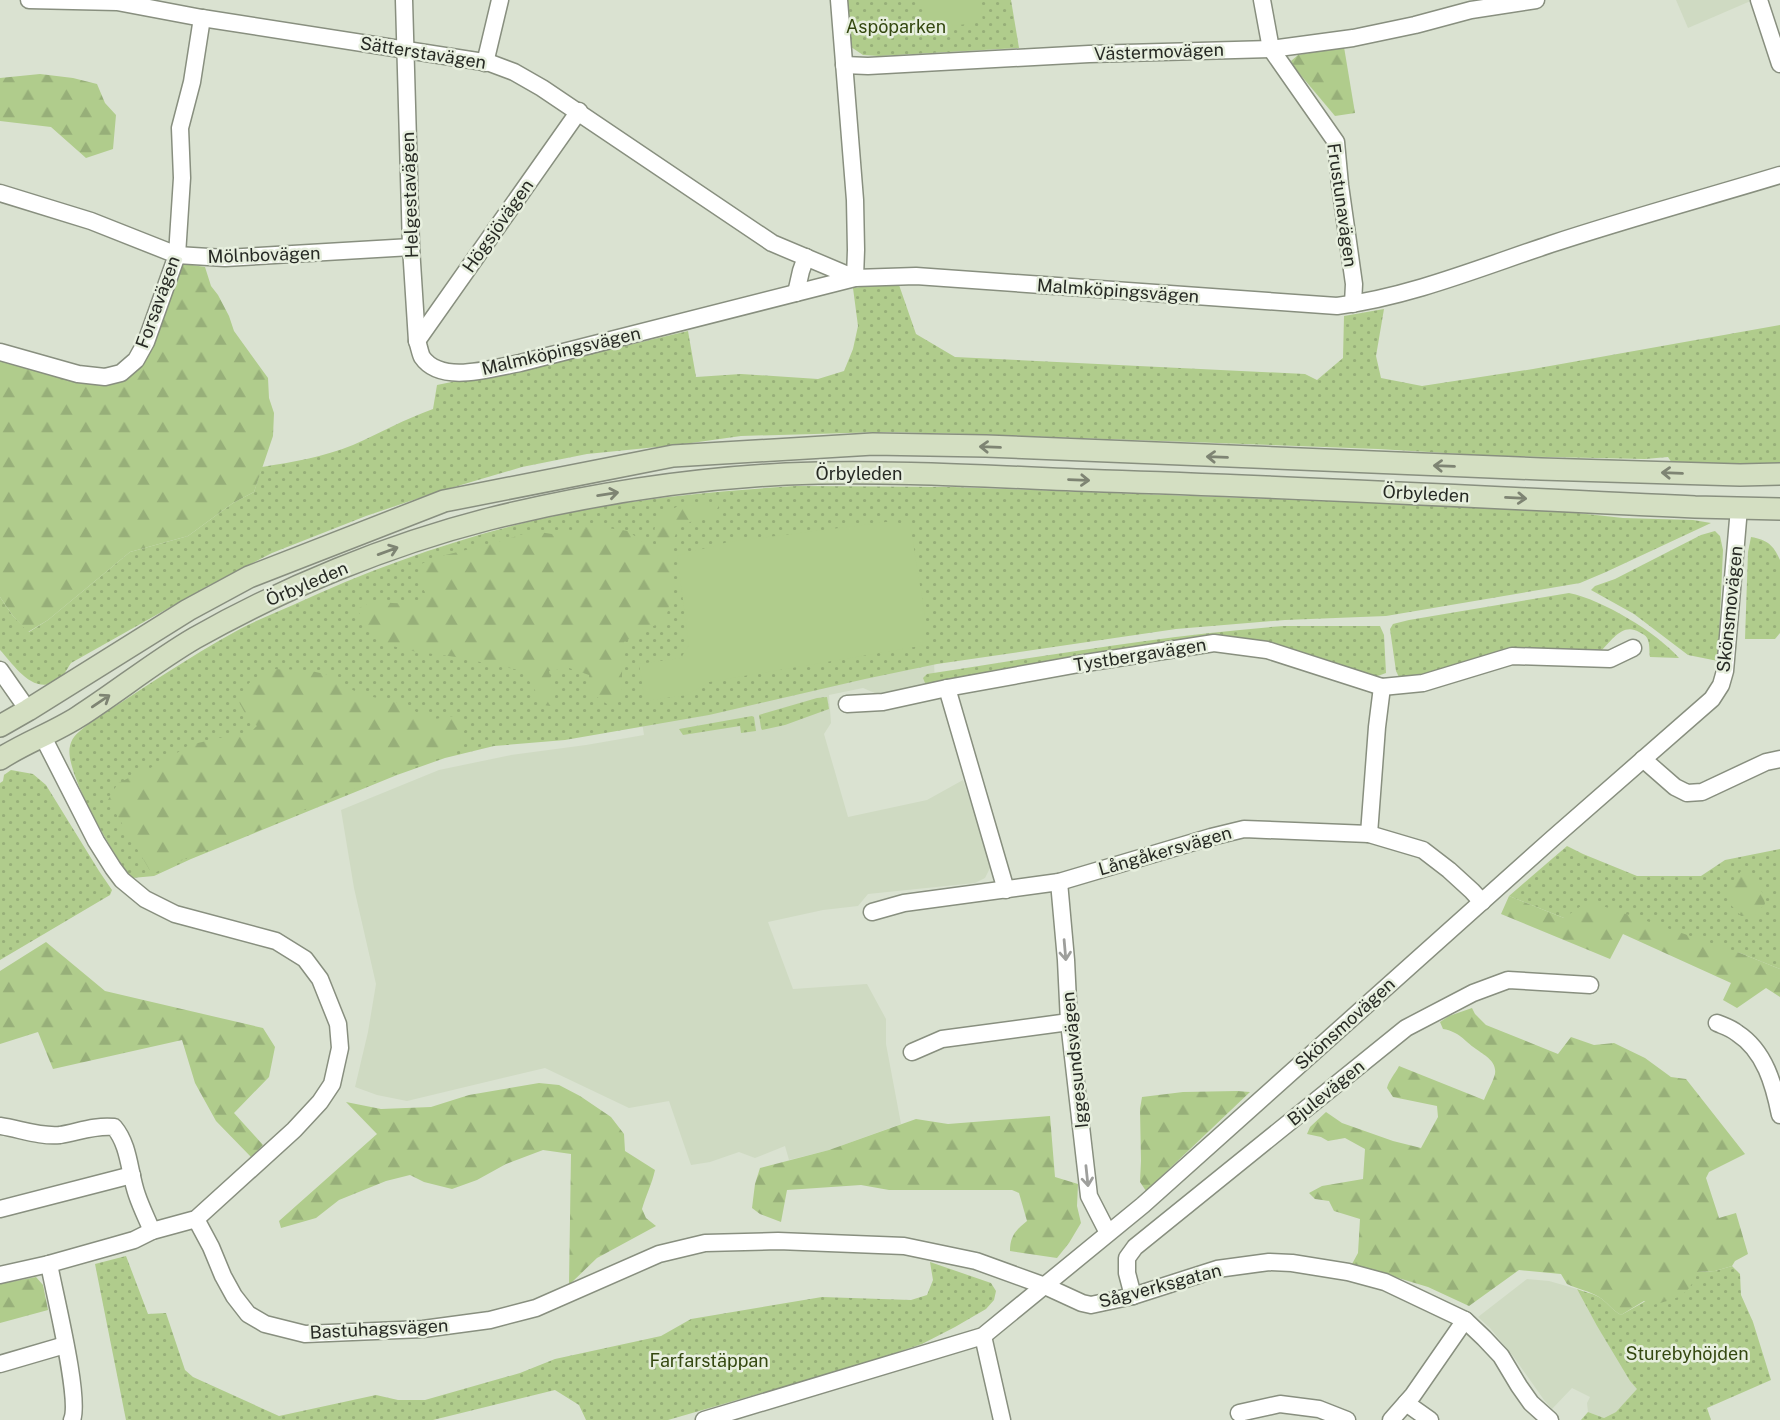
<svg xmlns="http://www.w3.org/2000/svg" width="1780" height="1420" font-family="'Public Sans',sans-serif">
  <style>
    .built { fill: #cfdac2 }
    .grass { fill: url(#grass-dots) }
    .forest { fill: url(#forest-firs) }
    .garden { fill: #b0cc8c }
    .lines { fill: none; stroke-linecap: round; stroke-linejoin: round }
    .minor-casing { stroke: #888f7f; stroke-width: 19 }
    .secondary-casing { stroke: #888f7f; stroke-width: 24 }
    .minor { stroke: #fff; stroke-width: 16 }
    .secondary { stroke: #d4dfc2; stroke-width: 21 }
    .oneway { stroke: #7e8473 }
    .oneway2 { stroke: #9e9f9c }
    .labels { text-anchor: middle; stroke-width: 5; stroke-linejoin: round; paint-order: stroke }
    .park-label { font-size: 18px; fill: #344810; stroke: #e7efde }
    .street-label { font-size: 18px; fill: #272a24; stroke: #e7efde }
  </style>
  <defs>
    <pattern id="grass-dots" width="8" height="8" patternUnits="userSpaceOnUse" patternTransform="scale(1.75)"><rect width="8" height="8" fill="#b0cc8c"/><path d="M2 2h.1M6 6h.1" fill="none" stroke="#97af79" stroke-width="1.8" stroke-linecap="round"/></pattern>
    <pattern id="forest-firs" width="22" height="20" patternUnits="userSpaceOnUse" patternTransform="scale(1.75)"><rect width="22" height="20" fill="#b0cc8c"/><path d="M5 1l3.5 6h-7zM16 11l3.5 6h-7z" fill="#97af79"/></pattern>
  </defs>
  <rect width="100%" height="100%" fill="#dae2d1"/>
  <g class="built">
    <path d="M1676,0H1753L1688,28Z"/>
    <path d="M933,637L935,686L877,694L863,688L829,695L831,723L824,734L848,817L927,800L963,780L989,856L990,868L985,878L975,883L868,894L858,906L823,910L768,922L793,989L867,984L886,1019V1044L901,1124L829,1150L789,1160L785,1146L755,1158L739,1152L710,1162L691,1165L669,1101L629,1108L545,1068L407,1101L377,1095L355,1087L368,1032L376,984L354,888L341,810L439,770L511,755L586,745L644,735L632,660Z"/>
    <path d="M1527,1279L1549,1281L1577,1289L1597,1326L1630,1381L1638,1389L1616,1412L1604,1418L1588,1412L1587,1403L1590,1397L1572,1388L1552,1409L1544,1400L1513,1356L1490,1328L1478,1317Z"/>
  </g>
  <g class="grass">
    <path d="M847,0H1011L1019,48L879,56L863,55L851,47Z"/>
    <path d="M898,282L916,334L955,357L1305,374L1317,380L1343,358L1344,316L1384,309L1376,356L1381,378L1422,386L1533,369L1780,325V463H1672L1668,457L1645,459L1495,456L1378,449L968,434L883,432L741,436L677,445L587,454L522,467L434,493L366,516L272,553L206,587L71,663C67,669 63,677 58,680C34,697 14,665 0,650V597L13,616L29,632L48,620L130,552L188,536L233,503L254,492L262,467C293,462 323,457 353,445C380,433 405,419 433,409L437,385L616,348L688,331L696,377L741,374L818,379L844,371L853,349L858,326L853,288Z"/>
    <path d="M796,486L953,487L1541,509L1623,518L1693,520L1711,523L1606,572L1580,583L1386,616L1285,620L1176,629L937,664L865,679L709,715L565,740L494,746L445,758L397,775L191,859L154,876L132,878C115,858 63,770 70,746C72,736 80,731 87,725C137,692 187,658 240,629C257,620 275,613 293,605C394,558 501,523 611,505C672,495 734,490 796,486Z"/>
    <path d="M1715,531L1720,536L1723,550L1718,661L1688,655L1634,614L1591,590L1595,586L1615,579L1701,535Z"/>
    <path d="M1751,537C1768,540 1773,545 1780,560V633L1775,639H1745L1748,552Z"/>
    <path d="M1569,593C1603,600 1656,632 1679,658L1650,657C1649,652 1650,646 1648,640C1646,635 1644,635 1639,632C1623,622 1611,641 1601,651L1400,679L1396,671L1390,629L1393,624L1409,620Z"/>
    <path d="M1284,626H1380L1384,635L1386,673L1375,677L1185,641L992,672L942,682L925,683L923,678L927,674C1045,656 1164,635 1284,626Z"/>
    <path d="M827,697L829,709L785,725L762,730L761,728L759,715L817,698Z"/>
    <path d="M752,716L754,717L756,731L741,733L740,726L683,735L679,729Z"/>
    <path d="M11,770L33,774L46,785L99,871L112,890L110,895L0,960V783L3,781L4,775Z"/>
    <path d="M1567,846L1583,854L1637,876H1701L1725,860L1780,849V969L1740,953L1564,918L1509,896Z"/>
    <path d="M126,1256L148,1314L166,1313L185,1370L193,1377L279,1416L376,1395L398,1400H425L520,1373L555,1359L661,1336L691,1319L822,1297L911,1300L927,1295L933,1280L930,1262L991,1283L996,1291L994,1300L986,1309L955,1327L922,1344L859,1365L668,1420H586L579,1405L555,1390L433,1420H126L95,1264Z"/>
    <path d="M1732,1266L1740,1274L1741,1295L1753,1322L1771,1380L1707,1408L1711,1420H1581L1588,1412L1604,1418L1616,1412L1637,1389L1630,1381L1597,1326L1577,1289C1584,1292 1592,1293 1599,1297C1607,1302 1612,1310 1621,1315L1697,1272L1715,1271Z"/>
  </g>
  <g class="forest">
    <path d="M1344,47L1355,113L1335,116L1293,66L1291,61L1298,55Z"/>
    <path d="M40,74L73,78L97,84L105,103L116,115L113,149L86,158L51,127L0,121V78Z"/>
    <path d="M179,263L205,267L211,286L218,295L229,316L234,331L268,378L269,398L274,413L273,436L254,492L233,503L188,536L130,552L48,620L28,632L13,616L0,597V358L127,372Z"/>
    <path d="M680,505H719L714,516L692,521L678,529L672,543L674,588L665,621L646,629L624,642C621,660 623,679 621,698L607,704L590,692L589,675L569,668L549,671L557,707L544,705L523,671L456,657L412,651L385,644L368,629L357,609L375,600L392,603L415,604L426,594L418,580L421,564L437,557L491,544L533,531L558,535L580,527H601L628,531L659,554L654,534L656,518Z"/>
    <path d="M269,669L306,670L330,675L359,694L405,704L419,714L435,719L454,716L465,729L458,745L443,757L372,782L312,806L263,829L189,857L152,874L108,800L118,783L163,762L189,745L224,737H245L257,726L246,715L239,702L249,683Z"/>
    <path d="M1741,871C1756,880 1762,886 1765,904L1755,915L1741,916L1730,904V885Z"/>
    <path d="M1509,896L1564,918L1588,901L1740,953L1780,969V997L1766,988L1737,1008L1723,1000L1731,983L1623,934L1610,959L1501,914Z"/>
    <path d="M46,942L105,991L263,1028L275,1047L269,1077L234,1113L263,1145L251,1157L216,1121L195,1083L182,1040L53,1069L38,1032L0,1044V971Z"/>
    <path d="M1472,1008L1475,1014L1486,1025L1558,1054L1571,1037L1594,1045L1614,1043L1645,1058L1671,1077L1686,1079L1745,1154L1709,1172L1706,1178L1719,1218L1736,1213L1748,1254L1735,1261L1732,1266L1715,1271L1697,1272C1689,1297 1676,1299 1652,1305L1644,1301L1621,1315C1612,1310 1607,1302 1599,1297C1590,1291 1577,1289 1567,1284L1561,1274L1519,1270L1469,1306L1428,1287L1352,1264L1358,1253L1360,1219L1334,1211L1329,1201L1315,1199L1309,1193L1322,1186L1363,1179L1365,1149L1345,1138L1328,1141L1321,1137L1307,1134L1310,1127L1326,1112L1342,1123L1393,1141L1421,1148L1438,1117L1437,1106L1393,1097L1387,1088C1389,1080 1395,1074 1399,1066L1484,1100C1487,1092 1493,1082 1495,1074C1497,1061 1484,1055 1476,1049C1463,1040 1460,1032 1443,1029L1440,1022L1449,1016Z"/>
    <path d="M539,1083L559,1085L580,1096L611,1117L624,1134L625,1151L655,1170C652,1184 646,1195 642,1209L646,1218L656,1226L597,1258L569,1285L571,1154L543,1150L506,1164L477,1180L452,1189L424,1182L410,1175L386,1181L339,1200L316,1218L281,1228L279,1221L377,1134L346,1102L381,1109L431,1107L469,1095Z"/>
    <path d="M1237,1091L1250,1092L1146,1191L1140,1182L1141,1161L1140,1109L1142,1097L1183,1092Z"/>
    <path d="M1050,1116L1055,1177L1078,1184L1077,1206L1081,1223L1069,1243L1057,1258L1010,1251C1010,1236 1016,1230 1027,1221L1019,1193L1012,1190H889L861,1185L787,1190L781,1222L760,1214L752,1208L755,1184L760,1168L829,1150L916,1119L948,1124Z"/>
    <path d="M36,1277L43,1285L48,1310L0,1323V1284Z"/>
  </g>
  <g class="garden">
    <path d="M923,0H980L983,22L927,29Z"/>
    <path d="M886,522L910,524L926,622V645L709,682L687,695L645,701L639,664L681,658L689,645L677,556L728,542Z"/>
  </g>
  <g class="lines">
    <defs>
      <g id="minor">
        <path d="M29,0L117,2L202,18L490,63L514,72L542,88L772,243L855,278L856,250L855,200L839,0"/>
        <path d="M404,0L411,247L417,341C419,346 420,353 422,357C441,385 492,368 520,363L855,278L916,276L1337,306C1409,297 1482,267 1551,244C1627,219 1704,198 1780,175"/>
        <path d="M1262,0L1271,49L1336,142L1340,185L1354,284L1353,304"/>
        <path d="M1759,0L1780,64"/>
        <path d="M485,63L500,0"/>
        <path d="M844,65L868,66L1089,54L1271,49L1353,38L1415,25L1471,10L1536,0"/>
        <path d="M0,193L91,221L177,255L225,258L411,247"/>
        <path d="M796,293L801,271L806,257"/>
        <path d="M417,341L579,111"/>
        <path d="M0,352L78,374L105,377L121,373L136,360L146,342L177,255L182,178L180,128L192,82L202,18"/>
        <path d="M0,670L28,710"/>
        <path d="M947,688L1006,890"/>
        <path d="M847,704L883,702L947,688L1079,664L1214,643L1267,650L1382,687L1423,683L1512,656L1610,659L1633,648"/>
        <path d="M1643,759L1675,787L1687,793L1702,792L1766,762L1780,759"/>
        <path d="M1369,834L1377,727L1382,687"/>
        <path d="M1059,882L1066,960L1069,1022L1089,1196L1108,1233"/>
        <path d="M872,912L904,903L1059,882L1211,837L1244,829L1369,834L1423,850L1449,870L1472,891L1482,902"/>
        <path d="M1717,1023C1724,1026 1731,1028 1737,1033C1765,1051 1774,1085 1780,1115"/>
        <path d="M912,1052L942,1039L1069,1022"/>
        <path d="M0,1126C20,1129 40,1137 60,1135C78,1132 95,1125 114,1127C130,1146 129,1173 137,1195C141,1207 147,1219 152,1231"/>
        <path d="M0,1209L132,1175"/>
        <path d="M196,1219L211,1247L223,1276L234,1296L248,1314L265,1324L305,1334L423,1329L490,1320L536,1308L659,1254L705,1243L778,1241L904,1246L976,1261L1045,1286L1082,1303L1091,1305L1133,1296L1217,1269L1269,1262L1292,1263L1348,1272L1385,1282L1465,1320L1484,1338L1501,1356L1519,1386L1531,1403L1550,1420"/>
        <path d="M49,1264C54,1292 81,1399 72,1420"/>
        <path d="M0,1275L49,1264L113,1246L134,1240L152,1231L196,1219L294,1130L320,1102L332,1084L340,1048L338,1024L320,979L305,959L276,941L175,914L145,899L122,880L113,868L96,841L43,737"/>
        <path d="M1133,1296L1127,1273V1258L1135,1247L1406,1028L1473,993L1508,980L1590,985"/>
        <path d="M983,1336L1002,1420"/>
        <path d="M0,1364L65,1345"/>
        <path d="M1406,1403L1430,1420"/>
        <path d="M1239,1413L1280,1404L1319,1409L1347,1420"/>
        <path d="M704,1420L983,1336L1143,1205L1552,839L1712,699L1721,685L1725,671L1739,508"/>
        <path d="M1391,1420L1413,1395L1465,1320"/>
      </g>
      <g id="secondary">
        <path d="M0,726L28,710L188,610L249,577L444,501L673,456L873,444L986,446L1541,469L1740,475L1780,474"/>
        <path d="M0,759C24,743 53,733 78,717C117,692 154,662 195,638C285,587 388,545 489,519C586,495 686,479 786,474C891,470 998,477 1104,481C1301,487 1498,498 1695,507L1780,509"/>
      </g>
    </defs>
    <use href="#minor" class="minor-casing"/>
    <use href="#secondary" class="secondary-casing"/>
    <use href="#minor" class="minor"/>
    <use href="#secondary" class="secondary"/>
  </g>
  <defs><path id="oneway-shaft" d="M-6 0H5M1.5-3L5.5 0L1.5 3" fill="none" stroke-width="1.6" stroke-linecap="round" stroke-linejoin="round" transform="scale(1.75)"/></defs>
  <g class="oneway">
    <use href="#oneway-shaft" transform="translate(990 447) rotate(-178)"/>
    <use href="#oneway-shaft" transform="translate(1217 457) rotate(-178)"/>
    <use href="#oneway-shaft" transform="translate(1444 466) rotate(-178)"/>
    <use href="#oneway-shaft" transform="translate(1672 473) rotate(-178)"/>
    <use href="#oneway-shaft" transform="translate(1079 480) rotate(2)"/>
    <use href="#oneway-shaft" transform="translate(608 494) rotate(-9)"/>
    <use href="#oneway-shaft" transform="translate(1516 498) rotate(3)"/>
    <use href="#oneway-shaft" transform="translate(388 551) rotate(-20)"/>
    <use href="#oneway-shaft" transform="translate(101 701) rotate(-34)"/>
  </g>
  <g class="oneway2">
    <use href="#oneway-shaft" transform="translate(1065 950) rotate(85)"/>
    <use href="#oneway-shaft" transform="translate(1087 1176) rotate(84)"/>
  </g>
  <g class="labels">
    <g class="park-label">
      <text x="896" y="33">Aspöparken</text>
      <text x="1687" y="1360">Sturebyhöjden</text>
      <text x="709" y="1367">Farfarstäppan</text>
    </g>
    <g class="street-label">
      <text transform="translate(1159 52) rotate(-2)" y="6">Västermovägen</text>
      <text transform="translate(423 53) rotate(9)" y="6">Sätterstavägen</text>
      <text transform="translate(410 195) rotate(-92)" y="6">Helgestavägen</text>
      <text transform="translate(1342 205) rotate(82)" y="6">Frustunavägen</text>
      <text transform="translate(498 226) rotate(-55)" y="6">Högsjövägen</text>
      <text transform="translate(264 255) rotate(-2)" y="6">Mölnbovägen</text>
      <text transform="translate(1118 291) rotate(4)" y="6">Malmköpingsvägen</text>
      <text transform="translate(158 302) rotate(-70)" y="6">Forsavägen</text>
      <text transform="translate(561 351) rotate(-13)" y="6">Malmköpingsvägen</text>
      <text x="859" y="480">Örbyleden</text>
      <text transform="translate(1426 494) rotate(3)" y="6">Örbyleden</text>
      <text transform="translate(307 584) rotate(-23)" y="6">Örbyleden</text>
      <text transform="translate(1730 609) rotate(-84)" y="6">Skönsmovägen</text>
      <text transform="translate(1140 655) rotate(-9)" y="6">Tystbergavägen</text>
      <text transform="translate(1165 851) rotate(-16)" y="6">Långåkersvägen</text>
      <text transform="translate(1345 1024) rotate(-42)" y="6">Skönsmovägen</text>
      <text transform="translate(1075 1060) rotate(-96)" y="6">Iggesundsvägen</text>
      <text transform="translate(1326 1093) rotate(-39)" y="6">Bjulevägen</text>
      <text transform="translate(1160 1286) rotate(-15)" y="6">Sågverksgatan</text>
      <text transform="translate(379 1329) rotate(-3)" y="6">Bastuhagsvägen</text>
    </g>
  </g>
</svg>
